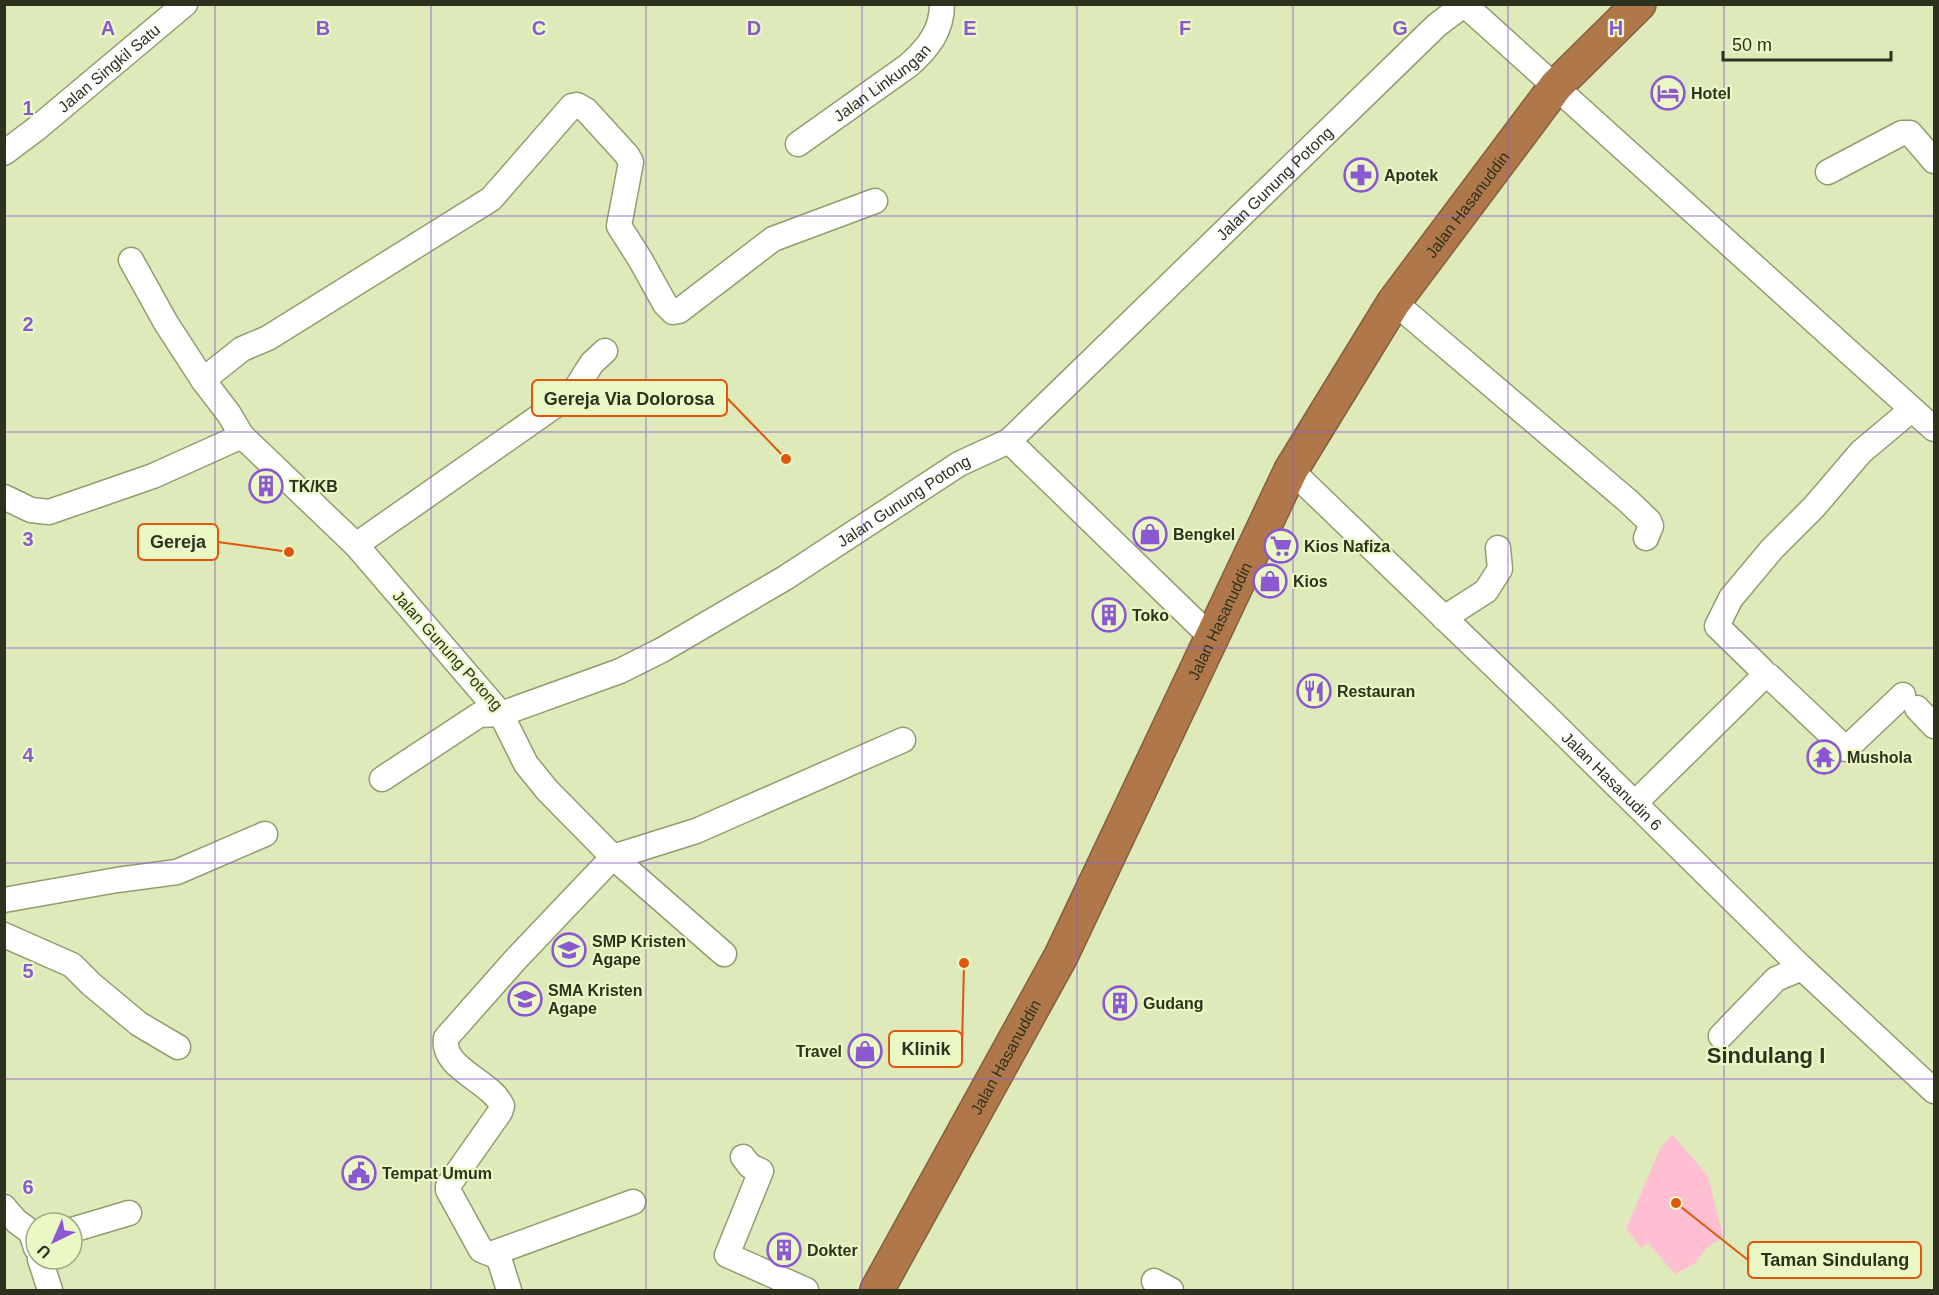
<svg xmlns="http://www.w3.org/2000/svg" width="1939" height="1295" font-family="Helvetica,sans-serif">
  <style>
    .green { fill: #fdbfd1 }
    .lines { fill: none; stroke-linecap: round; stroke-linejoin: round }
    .minor-casing { stroke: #929d6f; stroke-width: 27 }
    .highway-casing { stroke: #82603b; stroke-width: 36 }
    .minor { stroke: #fff; stroke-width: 24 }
    .highway { stroke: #b0784a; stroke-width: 33 }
    .grid { fill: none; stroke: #8a59d2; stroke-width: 1.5; stroke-opacity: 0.55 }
    .labels { text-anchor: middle; stroke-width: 4.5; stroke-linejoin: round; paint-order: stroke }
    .street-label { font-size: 16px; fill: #2d321e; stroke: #ebf8c6 }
    .poi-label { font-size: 16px; font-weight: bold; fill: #2d321e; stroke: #ebf8c6; text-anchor: start }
    .district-label { font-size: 22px; font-weight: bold; fill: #2d321e; stroke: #ebf8c6 }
    .grid-label { font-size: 20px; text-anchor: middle; font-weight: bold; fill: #8a59d2; stroke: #ebf8c6; stroke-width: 4.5; stroke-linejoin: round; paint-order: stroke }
    .leader { fill: none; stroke: #df570d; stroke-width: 2 }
    .callout-dot { fill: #df570d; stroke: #ebf8c6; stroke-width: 2 }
    .callout { fill: #ebf8c6; stroke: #df570d; stroke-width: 2 }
    .callout-label { font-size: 18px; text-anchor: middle; font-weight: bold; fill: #2d321e }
  </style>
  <rect width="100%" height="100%" fill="#deeab9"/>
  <path class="green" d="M1672,1134L1708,1176L1723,1236L1708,1247L1694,1264L1675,1274L1648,1243L1641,1248L1626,1229L1660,1149Z"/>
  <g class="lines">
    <defs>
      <g id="minor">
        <path d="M1465,5L1934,429"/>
        <path id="s1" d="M798,144L909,65C928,48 942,31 942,4"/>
        <path id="s2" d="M4,153L36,129L185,4"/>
        <path d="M1828,172L1902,133H1910L1934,161"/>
        <path d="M131,260L166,323L203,380"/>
        <path d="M1394,302L1628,501L1649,521L1651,526L1646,538"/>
        <path id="s3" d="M1009,441L1437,25L1465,4"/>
        <path id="s4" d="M1291,470L1543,713L1802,968L1934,1091"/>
        <path d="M4,497L31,510L49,512L153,476L242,436"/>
        <path d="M356,545L573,393L592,363L605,351"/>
        <path d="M1444,618L1486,591L1500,569L1498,548"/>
        <path d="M1763,674L1769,676L1846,749L1903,695"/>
        <path d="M1917,708L1934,726"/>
        <path id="s5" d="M382,779L479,715L501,714L620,671L662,650L785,578L959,464L1009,441L1211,637"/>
        <path d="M1635,803L1762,678V670L1717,626L1731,598L1772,549L1814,507L1861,452L1911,410"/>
        <path d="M4,900L117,880L177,872L265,834"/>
        <path d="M4,935L72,965L91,984L139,1024L178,1047"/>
        <path d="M724,954L613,857L547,790L526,764L501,714L356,545L242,436L229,414L203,380L242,349L268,338L491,199L572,106L577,105L586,110L627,155L631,162L619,226L640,259L665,304L673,312L679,311L773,239L875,201"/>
        <path d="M1721,1036L1776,979L1802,968"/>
        <path d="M743,1157L750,1166L761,1171L727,1255L806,1290"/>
        <path d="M633,1202L491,1254L481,1250L448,1190V1186L500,1112L502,1106C492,1081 441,1069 446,1038L516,959L613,857L696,831L903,740"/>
        <path d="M4,1207L16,1221L31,1232L36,1248"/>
        <path d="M72,1230L129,1213"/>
        <path d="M497,1252L509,1290"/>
        <path d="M40,1259L50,1290"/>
        <path d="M1154,1281L1171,1290"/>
      </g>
      <g id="highway">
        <path id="s6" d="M877,1290L1061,956L1291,470L1394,302L1556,86L1639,4"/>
      </g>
    </defs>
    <use href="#minor" class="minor-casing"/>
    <use href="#highway" class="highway-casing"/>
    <use href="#minor" class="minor"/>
    <use href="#highway" class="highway"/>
  </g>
  <path class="grid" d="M215,4V1290M431,4V1290M646,4V1290M862,4V1290M1077,4V1290M1293,4V1290M1508,4V1290M1724,4V1290M4,216H1934M4,432H1934M4,648H1934M4,863H1934M4,1079H1934"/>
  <defs>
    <symbol id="hotel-ring" viewBox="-11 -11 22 22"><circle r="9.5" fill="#ebf8c6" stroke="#8a59d2" stroke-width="1.5"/><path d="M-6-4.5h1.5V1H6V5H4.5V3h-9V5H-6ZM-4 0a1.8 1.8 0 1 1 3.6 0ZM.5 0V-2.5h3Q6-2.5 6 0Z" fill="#8a59d2"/></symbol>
    <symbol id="pharmacy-ring" viewBox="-11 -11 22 22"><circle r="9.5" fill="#ebf8c6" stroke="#8a59d2" stroke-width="1.5"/><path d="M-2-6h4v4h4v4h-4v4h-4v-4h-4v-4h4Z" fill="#8a59d2"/></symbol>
    <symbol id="building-ring" viewBox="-11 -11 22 22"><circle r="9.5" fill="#ebf8c6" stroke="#8a59d2" stroke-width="1.5"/><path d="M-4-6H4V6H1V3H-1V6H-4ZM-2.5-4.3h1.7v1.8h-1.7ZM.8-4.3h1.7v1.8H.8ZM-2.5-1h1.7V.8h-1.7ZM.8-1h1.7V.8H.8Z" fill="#8a59d2"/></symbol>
    <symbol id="shop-ring" viewBox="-11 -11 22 22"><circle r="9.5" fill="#ebf8c6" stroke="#8a59d2" stroke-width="1.5"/><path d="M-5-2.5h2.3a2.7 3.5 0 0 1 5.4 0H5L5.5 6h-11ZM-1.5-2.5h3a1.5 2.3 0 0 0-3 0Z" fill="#8a59d2"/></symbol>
    <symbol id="supermarket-ring" viewBox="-11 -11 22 22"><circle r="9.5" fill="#ebf8c6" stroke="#8a59d2" stroke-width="1.5"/><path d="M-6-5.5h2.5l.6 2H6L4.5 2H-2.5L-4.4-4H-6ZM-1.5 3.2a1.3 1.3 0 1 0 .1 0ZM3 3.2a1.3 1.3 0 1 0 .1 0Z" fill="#8a59d2"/></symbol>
    <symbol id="restaurant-ring" viewBox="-11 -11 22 22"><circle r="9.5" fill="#ebf8c6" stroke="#8a59d2" stroke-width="1.5"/><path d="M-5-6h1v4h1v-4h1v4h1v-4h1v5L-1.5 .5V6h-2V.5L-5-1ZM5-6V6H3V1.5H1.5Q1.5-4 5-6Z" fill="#8a59d2"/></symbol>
    <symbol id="temple-ring" viewBox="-11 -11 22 22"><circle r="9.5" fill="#ebf8c6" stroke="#8a59d2" stroke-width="1.5"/><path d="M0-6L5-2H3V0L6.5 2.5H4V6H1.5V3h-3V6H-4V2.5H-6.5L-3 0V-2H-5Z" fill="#8a59d2"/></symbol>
    <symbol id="school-ring" viewBox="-11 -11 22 22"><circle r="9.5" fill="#ebf8c6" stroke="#8a59d2" stroke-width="1.5"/><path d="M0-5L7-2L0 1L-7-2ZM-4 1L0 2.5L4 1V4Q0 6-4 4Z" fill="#8a59d2"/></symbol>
    <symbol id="civic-ring" viewBox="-11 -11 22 22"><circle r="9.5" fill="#ebf8c6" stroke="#8a59d2" stroke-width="1.5"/><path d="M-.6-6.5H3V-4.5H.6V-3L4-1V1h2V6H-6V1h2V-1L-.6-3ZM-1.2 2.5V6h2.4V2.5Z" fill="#8a59d2"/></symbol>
  </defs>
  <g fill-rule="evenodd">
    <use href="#hotel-ring" x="1649" y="74" width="38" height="38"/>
    <use href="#pharmacy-ring" x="1342" y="156" width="38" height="38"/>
    <use href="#building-ring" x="247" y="467" width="38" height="38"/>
    <use href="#shop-ring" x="1131" y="515" width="38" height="38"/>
    <use href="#supermarket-ring" x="1262" y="527" width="38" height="38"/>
    <use href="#shop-ring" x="1251" y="562" width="38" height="38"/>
    <use href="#building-ring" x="1090" y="596" width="38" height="38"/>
    <use href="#restaurant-ring" x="1295" y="672" width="38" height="38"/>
    <use href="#temple-ring" x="1805" y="738" width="38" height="38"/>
    <use href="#school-ring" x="550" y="931" width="38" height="38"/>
    <use href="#school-ring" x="506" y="980" width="38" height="38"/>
    <use href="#building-ring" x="1101" y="984" width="38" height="38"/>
    <use href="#shop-ring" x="846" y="1032" width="38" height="38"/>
    <use href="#civic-ring" x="340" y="1154" width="38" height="38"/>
    <use href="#building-ring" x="765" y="1231" width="38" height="38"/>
  </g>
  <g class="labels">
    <g class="street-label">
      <text dy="6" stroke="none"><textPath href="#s2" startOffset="135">Jalan Singkil Satu</textPath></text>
      <text dy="6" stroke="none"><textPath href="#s1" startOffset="104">Jalan Linkungan</textPath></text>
      <text dy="6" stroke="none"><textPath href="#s3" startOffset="370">Jalan Gunung Potong</textPath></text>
      <text dy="6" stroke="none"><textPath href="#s6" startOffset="1238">Jalan Hasanuddin</textPath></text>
      <text dy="6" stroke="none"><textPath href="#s5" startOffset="596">Jalan Gunung Potong</textPath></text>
      <text dy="6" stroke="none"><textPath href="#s6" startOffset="752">Jalan Hasanuddin</textPath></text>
      <text transform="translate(448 650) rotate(48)" y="6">Jalan Gunung Potong</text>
      <text dy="6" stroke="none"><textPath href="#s4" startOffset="447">Jalan Hasanudin 6</textPath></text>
      <text dy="6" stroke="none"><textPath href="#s6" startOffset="266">Jalan Hasanuddin</textPath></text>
    </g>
    <g class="poi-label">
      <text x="1691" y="99">Hotel</text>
      <text x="1384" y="181">Apotek</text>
      <text x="289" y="492">TK/KB</text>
      <text x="1173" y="540">Bengkel</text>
      <text x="1304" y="552">Kios Nafiza</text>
      <text x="1293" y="587">Kios</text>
      <text x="1132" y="621">Toko</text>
      <text x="1337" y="697">Restauran</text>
      <text x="1847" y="763">Mushola</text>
      <text x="592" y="947">SMP Kristen<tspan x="592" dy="18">Agape</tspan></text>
      <text x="548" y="996">SMA Kristen<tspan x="548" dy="18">Agape</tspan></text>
      <text x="1143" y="1009">Gudang</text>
      <text x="842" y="1057" text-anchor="end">Travel</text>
      <text x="382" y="1179">Tempat Umum</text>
      <text x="807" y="1256">Dokter</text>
    </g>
    <g class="district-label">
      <text x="1766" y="1063">Sindulang I</text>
    </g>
  </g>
  <g class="grid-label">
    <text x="108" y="35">A</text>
    <text x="323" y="35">B</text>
    <text x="539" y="35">C</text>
    <text x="754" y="35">D</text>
    <text x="970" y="35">E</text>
    <text x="1185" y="35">F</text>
    <text x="1400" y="35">G</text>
    <text x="1616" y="35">H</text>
    <text x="28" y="115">1</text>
    <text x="28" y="331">2</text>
    <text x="28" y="546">3</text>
    <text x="28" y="762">4</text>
    <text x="28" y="978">5</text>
    <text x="28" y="1194">6</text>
  </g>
  <path class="leader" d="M786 459L727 398M289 552L218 542M964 963L962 1049M1676 1203L1748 1260"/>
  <g class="callout-dot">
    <circle cx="786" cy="459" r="6"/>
    <circle cx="289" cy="552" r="6"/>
    <circle cx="964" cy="963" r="6"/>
    <circle cx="1676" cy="1203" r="6"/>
  </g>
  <g class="callout">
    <rect x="532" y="380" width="195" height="36" rx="6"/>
    <rect x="138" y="524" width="80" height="36" rx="6"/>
    <rect x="889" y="1031" width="73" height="36" rx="6"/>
    <rect x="1748" y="1242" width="173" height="36" rx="6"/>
  </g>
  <g class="callout-label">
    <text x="629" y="405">Gereja Via Dolorosa</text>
    <text x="178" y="548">Gereja</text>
    <text x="926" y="1055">Klinik</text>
    <text x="1835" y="1266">Taman Sindulang</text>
  </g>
  <rect width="1939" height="1295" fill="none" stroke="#2d321e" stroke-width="12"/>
  <g transform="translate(54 1241) rotate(224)"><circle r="28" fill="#ebf8c6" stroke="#9fa983" stroke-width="1.5"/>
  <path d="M0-4.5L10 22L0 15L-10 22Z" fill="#8a59d2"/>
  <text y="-9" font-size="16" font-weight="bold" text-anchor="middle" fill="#2d321e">U</text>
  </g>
  <path d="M1723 51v9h168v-9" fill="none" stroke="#2d321e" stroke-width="3"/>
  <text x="1732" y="51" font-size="18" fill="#2d321e" stroke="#ebf8c6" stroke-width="4.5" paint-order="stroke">50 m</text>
</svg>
